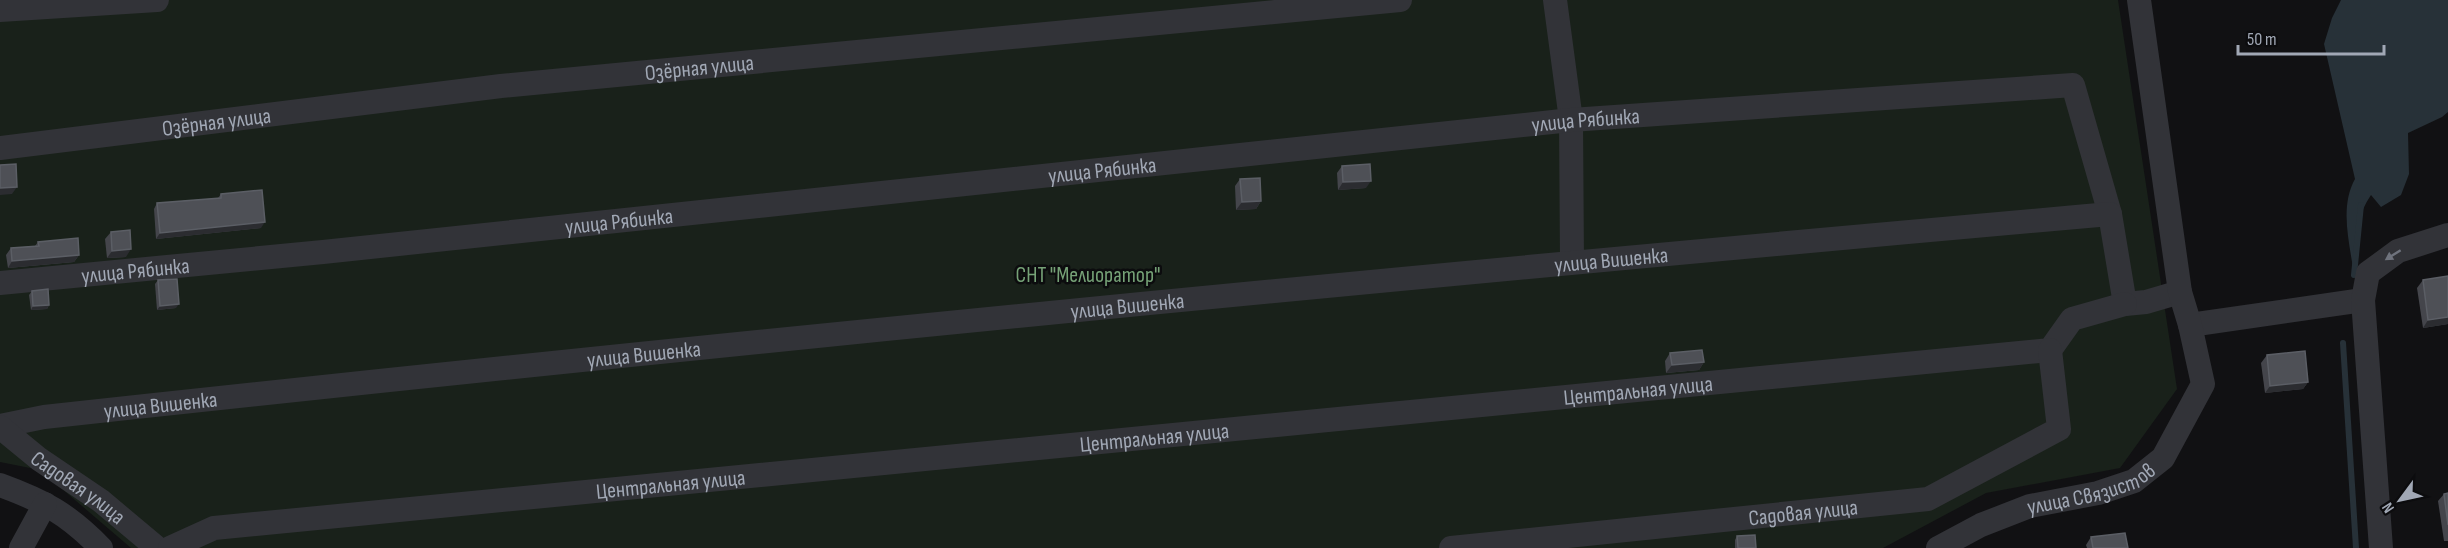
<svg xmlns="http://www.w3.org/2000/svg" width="2448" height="548" font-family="'Sofia Sans Condensed',sans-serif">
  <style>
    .green { fill: #19211a }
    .water { fill: #273138 }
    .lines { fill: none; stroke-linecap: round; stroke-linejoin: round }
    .stream { stroke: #273138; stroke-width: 6 }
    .street { stroke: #323338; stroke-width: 24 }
    .wall { fill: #44454b }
    .shaded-wall { fill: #2b2c30 }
    .building { fill: #4e5056; stroke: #5b5e65; stroke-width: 1.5 }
    .oneway { fill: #6f737d }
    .labels { text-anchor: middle; stroke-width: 5; stroke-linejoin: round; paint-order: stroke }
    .street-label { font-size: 22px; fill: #a1a8b5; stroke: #0c0c0e }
    .park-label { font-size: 22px; fill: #76a277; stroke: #0c0c0e }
  </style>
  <rect width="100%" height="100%" fill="#111113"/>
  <path class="green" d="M0,0H2118L2177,389L2120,468L1986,493L1883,548H131L40,470L0,462Z"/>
  <path class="water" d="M2341,0H2448V112L2442,117L2408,133L2409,174L2401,195L2381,207L2371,195C2353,222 2356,243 2354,275C2350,244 2339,208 2355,179L2324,44L2332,18Z"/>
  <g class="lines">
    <g class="stream">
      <path d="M2354,275L2361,205"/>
      <path d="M2343,343L2356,548"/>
    </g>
    <g class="street">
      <path d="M1555,0L1571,120L1572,262"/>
      <path d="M0,10L157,0"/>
      <path id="s1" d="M0,148L501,86L1400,0"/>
      <path id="s2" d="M0,283L323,252L1571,120L2073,85L2110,214"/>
      <path d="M2190,325L2363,300"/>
      <path id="s3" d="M0,426L44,417C732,342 1421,275 2110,214L2125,304L2146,302L2180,292"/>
      <path id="s4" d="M0,427L39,459L101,501L157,548"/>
      <path d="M0,485C44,501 68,514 101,548"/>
      <path d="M21,548L45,504"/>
      <path id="s5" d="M170,548L214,528L2050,350L2072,319L2125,304"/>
      <path id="s6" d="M1451,548L1928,499L2059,429L2050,350"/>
      <path id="s7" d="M1938,548L1981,525L2030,506L2098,493L2134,481L2163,458L2203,384L2190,325L2180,292L2139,0"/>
      <path d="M2381,548L2363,300L2368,273L2398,251L2448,235"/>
    </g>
  </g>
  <g class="wall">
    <path d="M1342,166L1366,188L1338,190L1337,173Z"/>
    <path d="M1240,179L1261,201L1256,209L1236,210L1235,186Z"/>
    <path d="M221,194L261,228L156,239L154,209L157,203L218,198Z"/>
    <path d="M111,232L126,257L107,258L105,239Z"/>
    <path d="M38,242L79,255L74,262L8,268L6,255L11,248L35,246Z"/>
    <path d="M158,280L176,308L157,310L155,284Z"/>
    <path d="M2423,280L2448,324L2423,328L2417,288Z"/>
    <path d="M32,291L49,305L47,309L31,310L29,295Z"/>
    <path d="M1670,353L1704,362L1699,370L1666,373L1665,361Z"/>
    <path d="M2267,355L2308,382L2303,389L2265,393L2261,363Z"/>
    <path d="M2448,493V541H2444L2438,501L2444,494Z"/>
    <path d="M1737,536L1756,548H1735V540Z"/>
    <path d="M2091,537L2128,548H2087L2086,545Z"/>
  </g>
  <g class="shaded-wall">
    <path d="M1371,181L1366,188L1338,190L1343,182Z"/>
    <path d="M17,187L12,194L0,195V188Z"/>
    <path d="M1261,201L1256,209L1236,210L1242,202Z"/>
    <path d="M265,222L261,228L156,239L160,233Z"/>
    <path d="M131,249L126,257L107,258L112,251Z"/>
    <path d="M79,255L74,262L8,268L12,261Z"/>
    <path d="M179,304L176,308L157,310L160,306Z"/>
    <path d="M49,305L47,309L31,310L33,306Z"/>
    <path d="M2448,317V324L2423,328L2428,320Z"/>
    <path d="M1704,362L1699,370L1666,373L1672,365Z"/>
    <path d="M2308,382L2303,389L2265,393L2270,386Z"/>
  </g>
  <g class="building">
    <path d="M16,164L17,187L0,188V165Z"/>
    <path d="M1370,164L1371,181L1343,182L1342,166Z"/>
    <path d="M1260,178L1261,201L1242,202L1240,179Z"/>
    <path d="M262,190L265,222L160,233L157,203L221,198V194Z"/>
    <path d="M130,230L131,249L112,251L111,232Z"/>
    <path d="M78,238L79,255L12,261L11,248L39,246L38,242Z"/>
    <path d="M2448,276V317L2428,320L2423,280Z"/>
    <path d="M177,279L179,304L160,306L158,280Z"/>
    <path d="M48,289L49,305L33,306L32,291Z"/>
    <path d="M1702,350L1704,362L1672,365L1670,353Z"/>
    <path d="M2305,351L2308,382L2270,386L2267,355Z"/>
    <path d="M2448,493V525L2444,494Z"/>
    <path d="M2125,533L2128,548H2093L2091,537Z"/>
    <path d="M1755,535L1756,548H1738L1737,536Z"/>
  </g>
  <defs><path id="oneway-solid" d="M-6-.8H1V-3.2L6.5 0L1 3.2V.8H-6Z" transform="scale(1.5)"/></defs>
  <use class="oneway" href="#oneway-solid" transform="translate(2393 255) rotate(148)"/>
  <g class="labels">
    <g class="street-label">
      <text dy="8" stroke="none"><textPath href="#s1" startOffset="704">Озёрная улица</textPath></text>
      <text dy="8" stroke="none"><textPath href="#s2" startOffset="1594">улица Рябинка</textPath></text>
      <text dy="8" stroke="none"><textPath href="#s1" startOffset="218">Озёрная улица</textPath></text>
      <text dy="8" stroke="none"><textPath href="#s2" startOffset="1108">улица Рябинка</textPath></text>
      <text dy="8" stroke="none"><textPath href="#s2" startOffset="622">улица Рябинка</textPath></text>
      <text dy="8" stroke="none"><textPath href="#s3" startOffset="1620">улица Вишенка</textPath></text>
      <text dy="8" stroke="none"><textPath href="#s2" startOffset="136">улица Рябинка</textPath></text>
      <text dy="8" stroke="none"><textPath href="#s3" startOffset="1134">улица Вишенка</textPath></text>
      <text dy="8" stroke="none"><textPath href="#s3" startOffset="648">улица Вишенка</textPath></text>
      <text dy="8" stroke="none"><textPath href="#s5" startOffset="1479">Центральная улица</textPath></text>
      <text dy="8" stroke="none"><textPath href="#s3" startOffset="162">улица Вишенка</textPath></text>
      <text dy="8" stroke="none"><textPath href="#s5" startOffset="993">Центральная улица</textPath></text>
      <text dy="8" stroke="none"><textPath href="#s5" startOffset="507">Центральная улица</textPath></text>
      <text dy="8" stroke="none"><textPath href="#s7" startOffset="165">улица Связистов</textPath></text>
      <text dy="8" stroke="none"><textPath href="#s4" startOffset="99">Садовая улица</textPath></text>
      <text dy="8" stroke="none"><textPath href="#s6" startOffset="354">Садовая улица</textPath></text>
    </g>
    <g class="park-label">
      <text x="1088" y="282">СНТ "Мелиоратор"</text>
    </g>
  </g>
  <g transform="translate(2400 500) rotate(237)" stroke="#0c0c0e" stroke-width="4.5" paint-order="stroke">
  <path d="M0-4.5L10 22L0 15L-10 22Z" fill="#a1a8b5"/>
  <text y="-9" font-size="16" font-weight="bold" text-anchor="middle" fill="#a1a8b5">N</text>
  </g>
  <path d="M2238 45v9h146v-9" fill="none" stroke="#a1a8b5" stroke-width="3"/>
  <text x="2247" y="45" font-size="18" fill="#a1a8b5" stroke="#0c0c0e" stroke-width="4.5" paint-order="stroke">50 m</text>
</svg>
